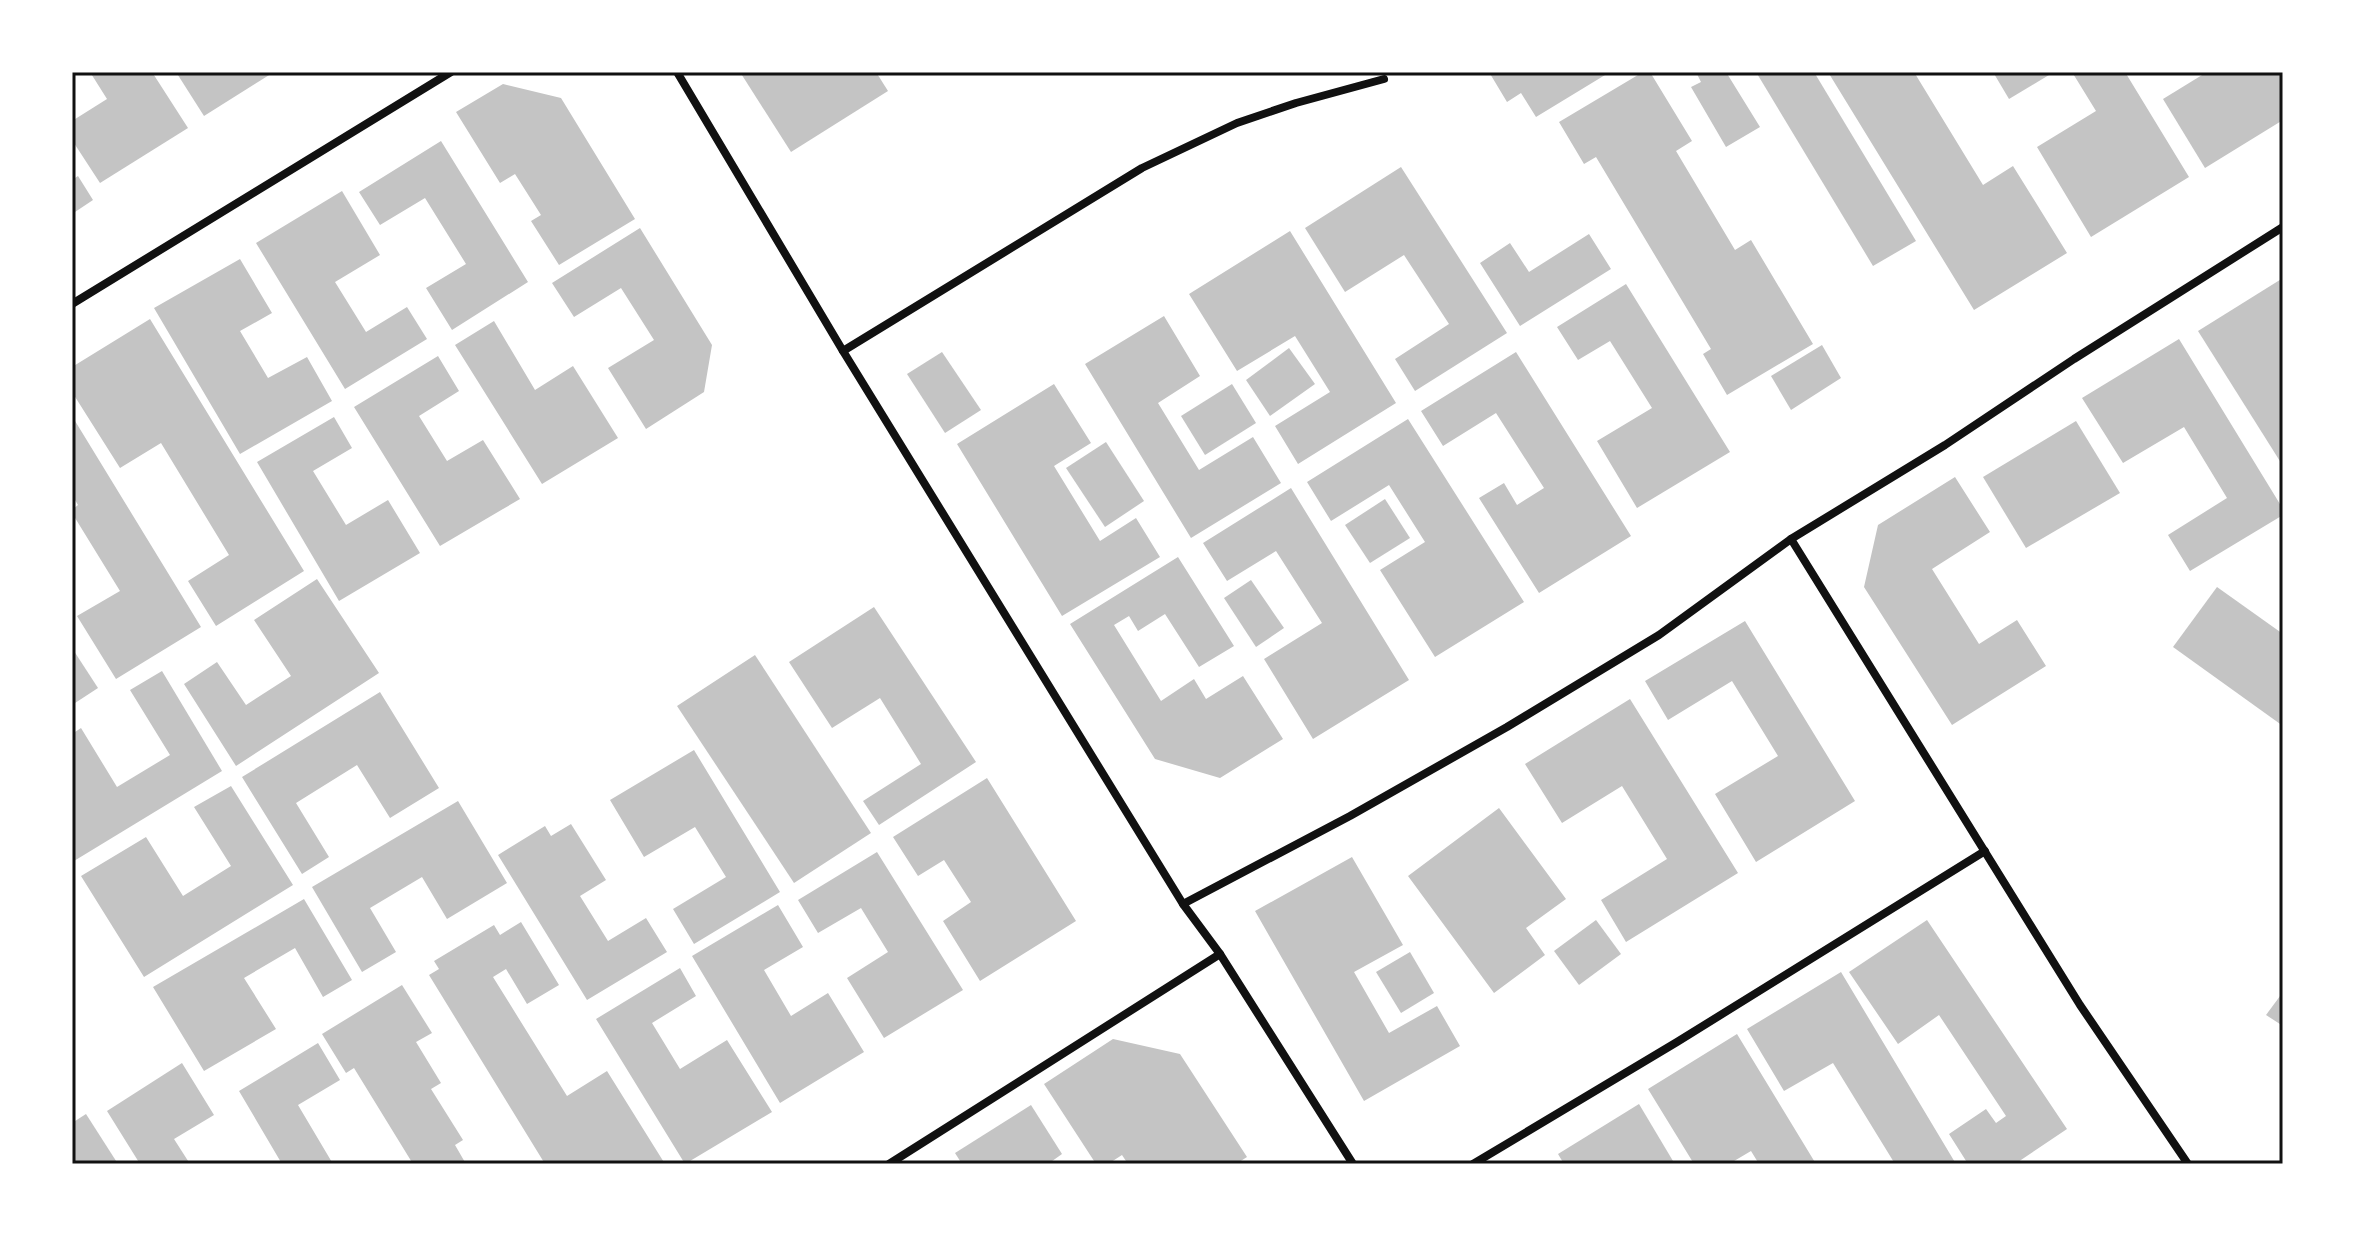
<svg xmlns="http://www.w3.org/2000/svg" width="2355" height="1236" font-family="Barlow,sans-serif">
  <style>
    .building { fill: #c4c4c4 }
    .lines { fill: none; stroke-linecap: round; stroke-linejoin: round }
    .minor { stroke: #111; stroke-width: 8 }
    .neatline { fill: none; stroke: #111; stroke-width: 3 }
  </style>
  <rect width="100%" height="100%" fill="#fff"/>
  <g class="building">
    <path d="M90,72H152L188,128L100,183L72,140V121L107,99Z"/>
    <path d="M176,72H274L204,116Z"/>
    <path d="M740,72H876L888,91L791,152Z"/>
    <path d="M1489,72H1610L1536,117L1521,93L1507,102Z"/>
    <path d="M1643,72H1650L1692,141L1676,151L1735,250L1751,240L1813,344L1727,395L1703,354L1711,349L1596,157L1584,164L1559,122Z"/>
    <path d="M1696,72H1726L1760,127L1726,147L1691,87L1701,82Z"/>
    <path d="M1756,72H1814L1916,241L1873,266Z"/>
    <path d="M1828,72H1914L1983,185L2013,166L2067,253L1974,310Z"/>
    <path d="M1993,72H2054L2009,99Z"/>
    <path d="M2072,72H2125L2189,177L2091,237L2037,147L2096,111Z"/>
    <path d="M2207,72H2282L2283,120L2205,168L2163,99Z"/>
    <path d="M503,84L561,98L635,219L559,265L531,221L541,215L515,174L500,183L456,112Z"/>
    <path d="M441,141L528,282L452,330L426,288L466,264L425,198L380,225L359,192Z"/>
    <path d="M1401,167L1507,333L1415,391L1395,359L1449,324L1404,255L1345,292L1305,228Z"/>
    <path d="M78,176L93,200L72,214V180Z"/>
    <path d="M342,191L380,255L335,282L366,332L407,307L427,339L345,389L256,243Z"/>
    <path d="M640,228L712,345L704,392L646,429L608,368L654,340L621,288L574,317L552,283Z"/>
    <path d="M1290,231L1396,403L1298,464L1275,426L1330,392L1295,336L1237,371L1189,294Z"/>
    <path d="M1589,234L1611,269L1520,326L1480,263L1510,243L1529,272Z"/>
    <path d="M240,259L272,313L240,331L268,378L307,357L332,401L240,454L154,308Z"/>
    <path d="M2283,278V466L2198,331Z"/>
    <path d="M1626,284L1730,452L1637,508L1597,441L1652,408L1610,341L1578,360L1557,327Z"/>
    <path d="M1164,316L1200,376L1158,403L1199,470L1253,437L1281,483L1191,538L1085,364Z"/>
    <path d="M150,319L304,571L216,626L188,581L229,555L161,443L120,468L72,392V367Z"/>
    <path d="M494,321L535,390L573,366L618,438L542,484L455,345Z"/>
    <path d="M2179,339L2283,509V515L2190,571L2168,535L2227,498L2184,427L2123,463L2082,398Z"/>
    <path d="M1822,345L1841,378L1791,410L1771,376Z"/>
    <path d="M1289,348L1315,384L1270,416L1246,380Z"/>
    <path d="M942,352L981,410L945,433L907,374Z"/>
    <path d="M1516,352L1631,536L1539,593L1479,498L1504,483L1517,505L1544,488L1496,413L1443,446L1421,411Z"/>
    <path d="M438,356L459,391L419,416L447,461L483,440L520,499L440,546L354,407Z"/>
    <path d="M1054,384L1091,443L1054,466L1100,541L1136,518L1160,557L1062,616L957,444Z"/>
    <path d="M1232,384L1256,423L1205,455L1181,416Z"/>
    <path d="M72,416L201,627L116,679L77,616L120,591L72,513V510L78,505L72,495Z"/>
    <path d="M334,417L352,448L313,471L346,525L388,500L420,553L339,601L257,462Z"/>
    <path d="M1408,419L1524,602L1435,657L1380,570L1425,542L1389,485L1331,521L1307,482Z"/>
    <path d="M2076,421L2120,493L2026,548L1983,477Z"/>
    <path d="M1106,442L1144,501L1105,527L1066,468Z"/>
    <path d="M1955,477L1990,532L1932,569L1979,644L2017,620L2046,666L1952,725L1864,587L1878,525Z"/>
    <path d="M1291,488L1409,680L1313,739L1264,659L1322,623L1276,551L1227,581L1203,543Z"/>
    <path d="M1385,499L1410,538L1370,563L1345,525Z"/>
    <path d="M1178,557L1234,646L1199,667L1165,614L1138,631L1129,616L1114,625L1161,701L1194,679L1206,699L1243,676L1283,739L1220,778L1155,759L1070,624Z"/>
    <path d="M317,579L379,673L236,766L184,684L217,662L246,705L291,676L254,620Z"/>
    <path d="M1251,580L1284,628L1256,647L1224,598Z"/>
    <path d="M2217,587L2283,634V726L2173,647Z"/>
    <path d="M874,607L976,762L879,825L863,801L921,764L880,698L832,728L789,662Z"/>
    <path d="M1745,621L1855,801L1756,862L1715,794L1778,756L1732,681L1668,720L1645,681Z"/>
    <path d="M72,648L98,688L72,705Z"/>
    <path d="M755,655L871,833L794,883L677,706Z"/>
    <path d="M162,671L222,771L74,861L72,857V734L81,728L117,787L170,755L130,690Z"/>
    <path d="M380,692L439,788L390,818L357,765L296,803L329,857L302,874L242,777Z"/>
    <path d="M1630,699L1738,873L1626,942L1601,900L1667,859L1622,786L1562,823L1525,764Z"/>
    <path d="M694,750L780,892L694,944L673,909L726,877L695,827L644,857L610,800Z"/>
    <path d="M987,778L1076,921L980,981L943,921L971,902L944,860L918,876L893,837Z"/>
    <path d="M231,786L293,885L144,977L81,876L146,837L183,896L231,866L194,807Z"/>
    <path d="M458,801L507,883L447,919L422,877L370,908L396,952L362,972L312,887Z"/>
    <path d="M1499,808L1566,899L1526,928L1545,955L1494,993L1408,876Z"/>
    <path d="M571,824L606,880L580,896L608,941L646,918L667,952L587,1000L498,855L545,826L551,836Z"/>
    <path d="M877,852L963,990L884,1038L847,978L888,952L861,908L818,933L798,900Z"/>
    <path d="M1352,857L1403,945L1354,972L1389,1033L1437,1006L1460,1046L1364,1101L1255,911Z"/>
    <path d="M304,899L352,980L323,997L295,948L244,978L276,1029L204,1071L153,987Z"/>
    <path d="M778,905L803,947L764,970L791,1016L828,993L864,1052L780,1103L692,956Z"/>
    <path d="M1596,920L1621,954L1579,985L1554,951Z"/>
    <path d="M1927,920L2067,1129L2015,1164H1968L1949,1134L1986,1109L1996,1123L2006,1116L1939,1015L1898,1044L1849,972Z"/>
    <path d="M521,922L559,985L527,1004L506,969L493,977L567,1096L607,1071L665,1164H545L429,975L439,969L434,961L494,925L500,935Z"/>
    <path d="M1410,952L1434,993L1401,1013L1376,972Z"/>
    <path d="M680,968L696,996L652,1023L680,1069L727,1040L772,1112L685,1164L596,1019Z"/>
    <path d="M1841,972L1956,1164H1895L1833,1063L1784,1091L1747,1029Z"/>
    <path d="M402,985L432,1033L416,1042L441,1083L431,1089L463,1140L455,1145L466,1164H413L354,1068L346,1073L322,1034Z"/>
    <path d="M2283,992V1026L2266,1015Z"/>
    <path d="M1737,1034L1816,1164H1759L1751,1151L1729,1164H1694L1648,1089Z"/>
    <path d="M1113,1039L1180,1054L1247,1157L1236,1164H1128L1122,1155L1108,1164H1096L1044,1084Z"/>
    <path d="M318,1043L340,1080L298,1105L333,1164H282L239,1091Z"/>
    <path d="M182,1063L214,1115L174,1139L190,1164H140L107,1111Z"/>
    <path d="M1639,1104L1673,1161L1668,1164H1564L1558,1154Z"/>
    <path d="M1031,1105L1062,1154L1048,1164H962L955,1153Z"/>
    <path d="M86,1114L118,1164H72V1123Z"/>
  </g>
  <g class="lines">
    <g class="minor">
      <path d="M677,72L843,351L1183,904L1220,954L1353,1164"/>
      <path d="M72,304L451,72"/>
      <path d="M843,351L1142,168L1237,123L1296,103L1384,79"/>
      <path d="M1791,539L2080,1005L2188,1164"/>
      <path d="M1183,904L1350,816L1507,727L1659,635L1791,539L1945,445L2074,359L2283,227"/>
      <path d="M889,1164L1220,954"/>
      <path d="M1473,1164L1677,1042L1985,851"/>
    </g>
  </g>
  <rect width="2355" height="1236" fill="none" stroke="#ffffff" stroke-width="148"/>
  <rect x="74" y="74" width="2207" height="1088" class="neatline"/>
</svg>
